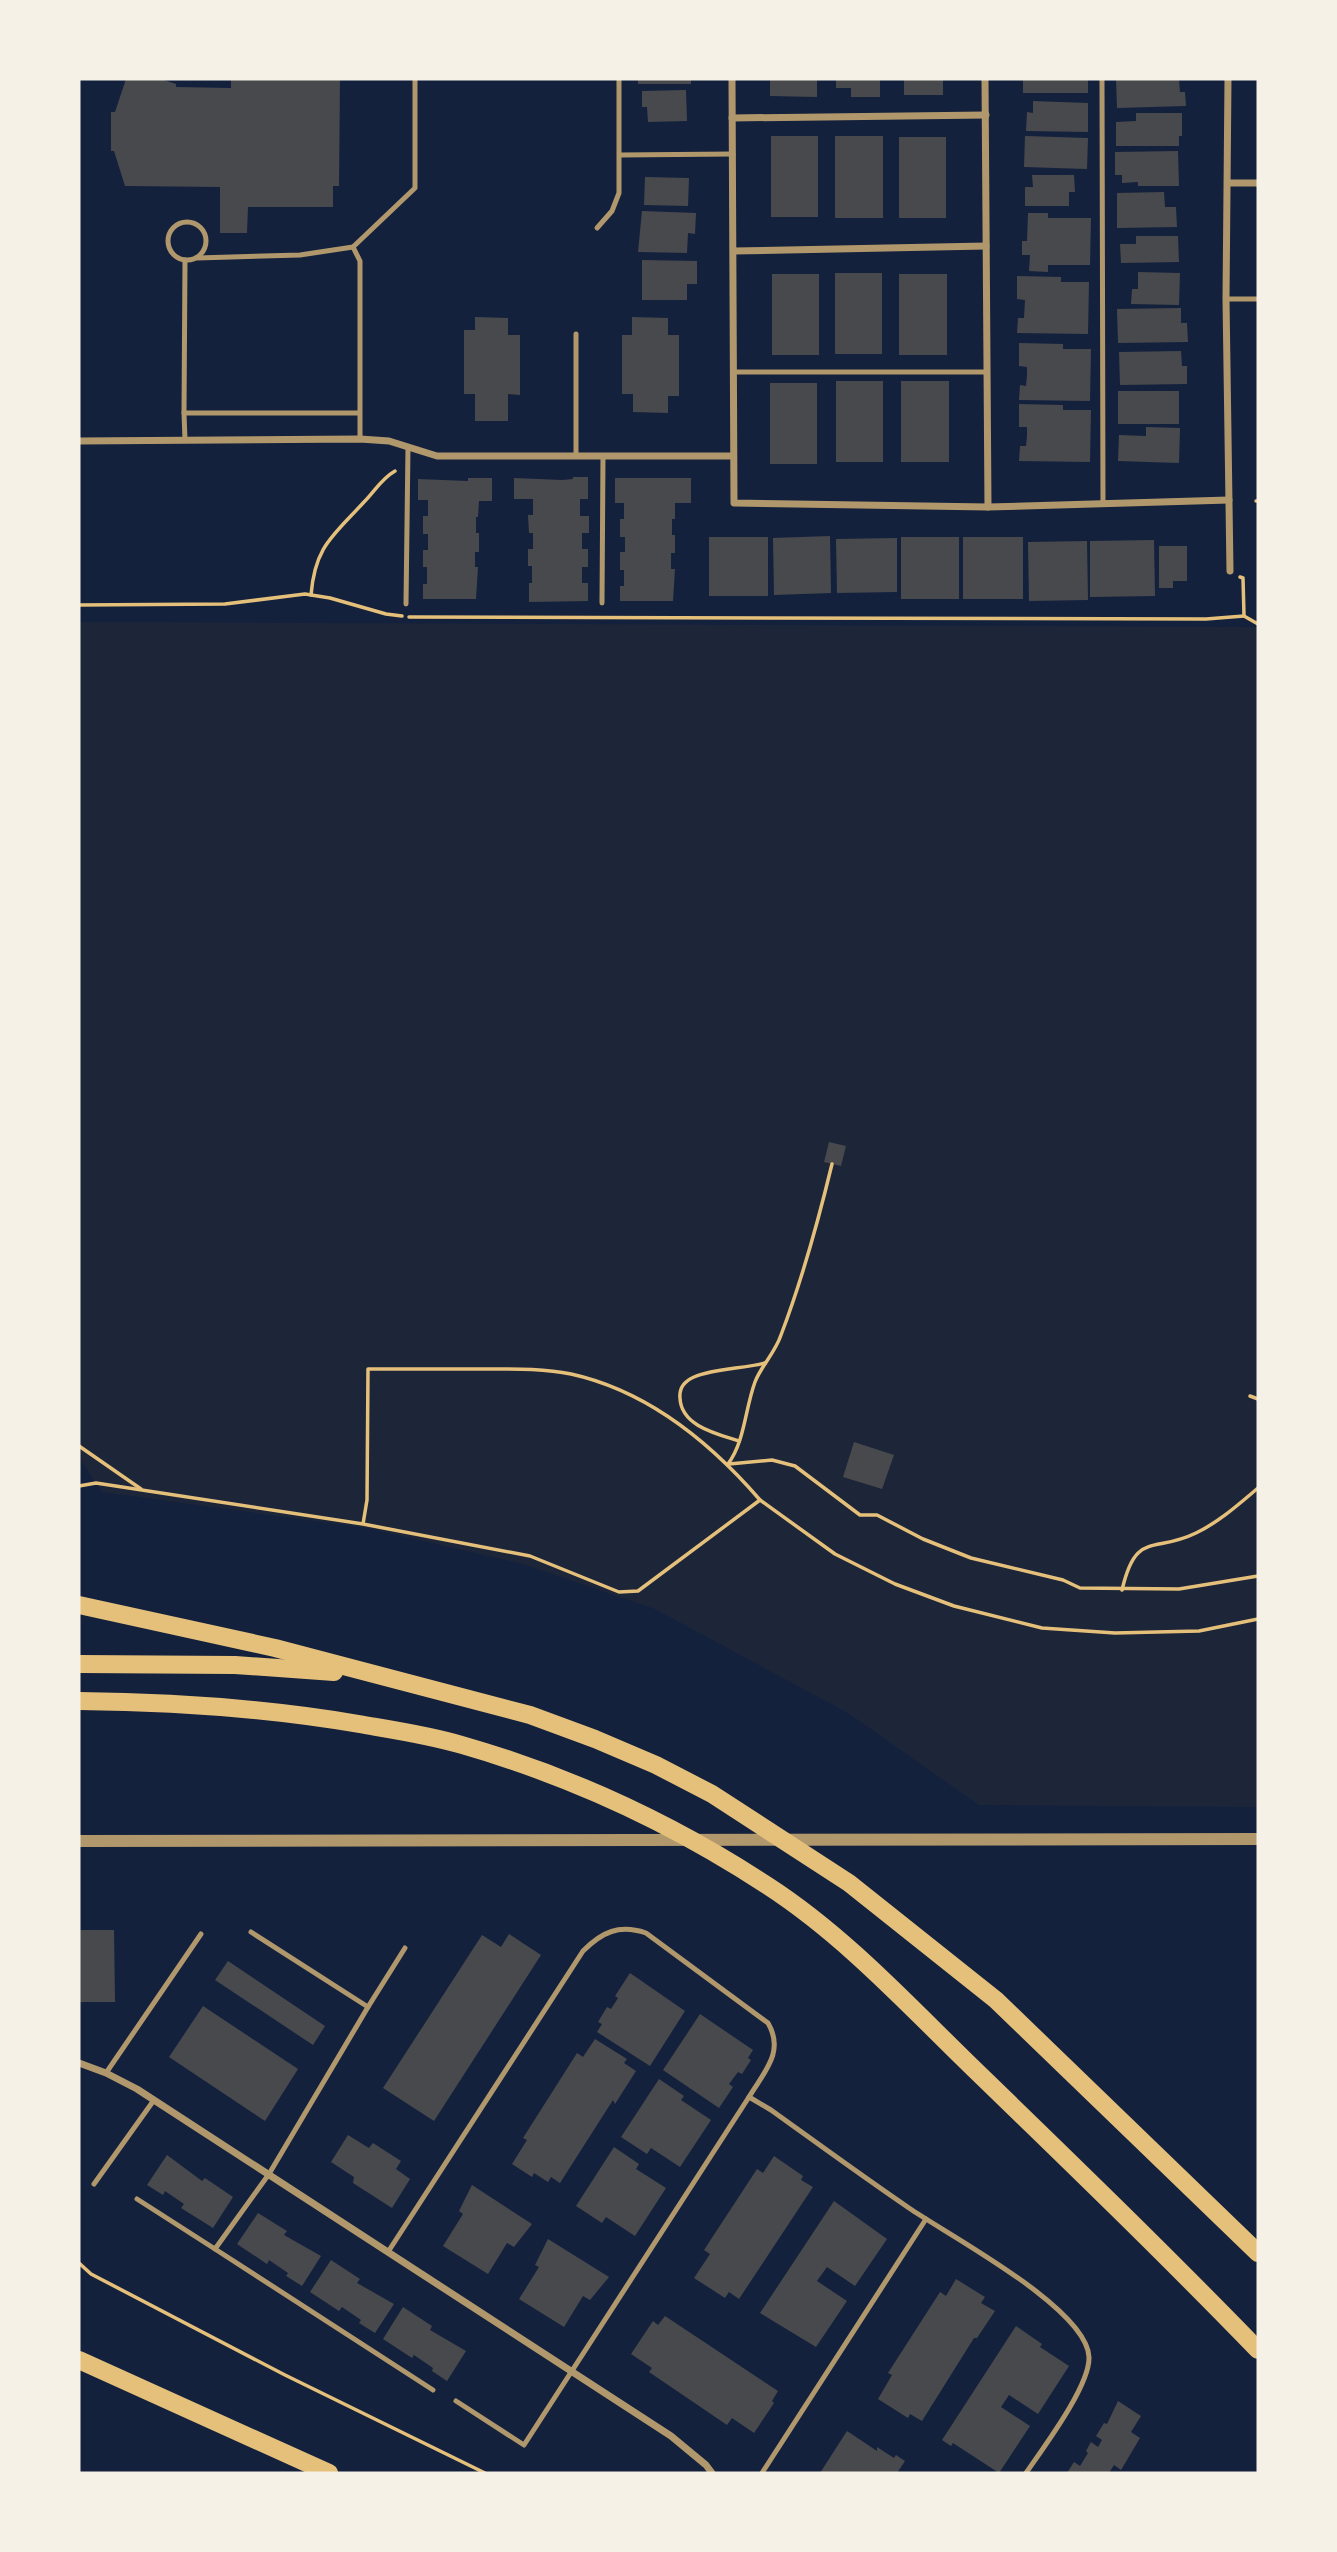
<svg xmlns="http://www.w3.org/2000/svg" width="1337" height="2552" font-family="'Asap Condensed',sans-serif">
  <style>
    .green { fill: #1d2539 }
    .building { fill: #48494c }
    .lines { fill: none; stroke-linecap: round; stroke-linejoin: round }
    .path { stroke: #e5c07b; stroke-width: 3.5 }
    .service { stroke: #b1986c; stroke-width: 5 }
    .minor { stroke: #b1986c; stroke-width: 7 }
    .tertiary { stroke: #b1986c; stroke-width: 12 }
    .trunk { stroke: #e5c07b; stroke-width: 18 }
  </style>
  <rect width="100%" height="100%" fill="#14213d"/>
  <path class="green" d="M79,622L1258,627V1807L979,1805L848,1713L655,1609L523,1564L367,1528L102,1492L79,1458Z"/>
  <g class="building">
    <path d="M126,79H161L176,84V87L231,88V79H340L339,186H333V207H248L247,233H220V187L125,186L114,151H111V112H115Z"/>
    <rect x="638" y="79" width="53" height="5"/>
    <path d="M770,79H817V97L770,96Z"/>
    <path d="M836,79H880V97H851V88H836Z"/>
    <rect x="904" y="79" width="39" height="16"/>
    <rect x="1023" y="79" width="65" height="14"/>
    <path d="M1116,79H1179L1180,92H1185L1186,106L1117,108Z"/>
    <path d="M686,90L687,121L648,122L647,107H642V91Z"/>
    <path d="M1033,101L1088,103V132L1026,131L1027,112L1033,113Z"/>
    <path d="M1136,113H1182V136H1179V146H1116V122L1136,121Z"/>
    <rect x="771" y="136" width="47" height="81"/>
    <rect x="835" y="136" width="48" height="82"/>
    <path d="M1025,136L1088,138L1087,169L1024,167Z"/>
    <rect x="899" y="137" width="47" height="81"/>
    <path d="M1178,151L1179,186H1138V182L1122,183V175H1115V152Z"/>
    <path d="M1032,175H1074L1075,192H1069V206H1025V187H1033Z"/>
    <path d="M645,177L689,178L688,206L644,205Z"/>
    <path d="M1164,192L1165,207H1176L1177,227L1117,228V193Z"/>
    <path d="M642,211L696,213L695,234L688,233L687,253L638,252Z"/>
    <path d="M1028,213H1048V218H1091L1090,265H1048V272L1029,271L1030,255H1022V241H1027Z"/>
    <path d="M1136,236H1178L1179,262L1121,263L1120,244H1136Z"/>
    <path d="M642,260L697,261V284H687V300H642Z"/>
    <path d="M1138,272L1180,273L1179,305L1131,304L1132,289H1138Z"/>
    <rect x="835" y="273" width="47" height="81"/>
    <rect x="772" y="274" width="47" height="81"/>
    <rect x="899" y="274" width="48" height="81"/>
    <path d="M1017,276L1061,277V282H1089L1088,334L1017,333L1018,318H1024L1025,300L1017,299Z"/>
    <path d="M1181,308V323H1187L1188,342L1118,343L1117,309Z"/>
    <path d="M475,317L508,318V335H520V395L508,394V421H475V394H464V330H475Z"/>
    <path d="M632,317L668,318V335H679V396H668V413L633,412V394H622V335H632Z"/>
    <path d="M1019,343L1063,344V349H1091L1090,401L1019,400L1020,385L1026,386L1027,375V367L1019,366Z"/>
    <path d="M1181,351L1182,366H1187V384L1120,385L1119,352Z"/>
    <rect x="836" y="381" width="47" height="81"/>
    <rect x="901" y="381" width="48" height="81"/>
    <rect x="770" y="383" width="47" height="81"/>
    <rect x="1118" y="391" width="61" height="33"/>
    <path d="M1019,404L1063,405V410H1091L1090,462L1019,461L1020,446H1026L1027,436V427H1019Z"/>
    <path d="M1146,427L1180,428L1179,463L1118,461L1119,435L1146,436Z"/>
    <path d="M573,477H588V499H580V516H589V533H582V549H588V567H582V583H588V601L529,602V583H532V566H528V549H533V533H529L528,515H533V499H514V478L562,480L573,479Z"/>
    <path d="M468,478H492V501H479L478,517H476V533H479V552H475V567H478L476,599H423V584H427V567H423V550H428V534H423V516H428V500H418V479L468,481Z"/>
    <path d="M615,478H691V503H675V519H672V535H675V553H671V569H675L673,601H620V586H624V570H620V552H625V537H620V519H624V503H615Z"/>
    <path d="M830,536L831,593L774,595L773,538Z"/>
    <rect x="709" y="537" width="59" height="59"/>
    <rect x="901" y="537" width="58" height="62"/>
    <rect x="963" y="537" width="60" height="62"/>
    <path d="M897,538V592L837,593L836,539Z"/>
    <path d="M1154,540L1155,596L1090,597V541Z"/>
    <path d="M1087,541L1088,600L1029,601L1028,542Z"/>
    <path d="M1159,546H1187V581H1173V588H1159Z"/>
    <path d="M829,1142L846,1146L841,1166L824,1162Z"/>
    <path d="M854,1442L894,1455L882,1489L843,1477Z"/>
    <path d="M79,1930H114L115,2002H79Z"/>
    <path d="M509,1934L541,1955L434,2121L383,2088L482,1935L501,1947Z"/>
    <path d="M228,1961L325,2026L313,2045L215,1980Z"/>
    <path d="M630,1973L685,2011L650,2066L597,2032L602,2024L598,2022L607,2007L611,2009L618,1998L615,1996Z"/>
    <path d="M203,2006L298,2069L265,2121L169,2057Z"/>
    <path d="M700,2014L753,2050L748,2058L751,2060L742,2074L738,2072L729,2084L733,2087L719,2108L663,2070Z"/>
    <path d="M595,2039L627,2059L624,2063L636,2071L615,2104L613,2100L560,2183L551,2177L548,2182L534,2173L532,2177L512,2164L527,2140L523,2138L577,2053L583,2057Z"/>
    <path d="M659,2079L684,2096L681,2100L711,2120L680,2167L651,2148L647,2154L621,2137Z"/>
    <path d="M348,2135L369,2148L373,2143L401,2161L396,2169L410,2179L392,2208L353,2183L354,2177L331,2162Z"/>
    <path d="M614,2147L639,2164L636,2169L666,2188L635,2236L606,2217L602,2223L576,2206Z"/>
    <path d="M167,2155L202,2181L205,2178L233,2197L213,2228L181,2208L184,2204L165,2191L163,2195L147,2185Z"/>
    <path d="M774,2156L803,2176L801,2180L813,2187L739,2299L729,2292L725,2298L694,2278L710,2254L704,2250L757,2169L763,2173Z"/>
    <path d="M472,2185L532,2224L514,2247L507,2243L488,2274L443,2246L463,2214L459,2211Z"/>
    <path d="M834,2201L887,2239L855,2286L827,2267L817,2281L847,2301L816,2347L760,2313Z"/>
    <path d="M258,2213L287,2231L284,2235L321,2256L302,2286L286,2276L288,2273L269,2260L267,2264L237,2244Z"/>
    <path d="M548,2239L609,2277L590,2300L583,2296L564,2327L519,2299L539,2267L535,2265Z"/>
    <path d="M331,2260L360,2279L357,2283L394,2304L375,2333L359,2323L361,2320L342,2307L339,2311L310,2292Z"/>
    <path d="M956,2279L985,2297L981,2303L995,2311L977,2338H974L922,2421L910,2414L908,2418L878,2399L892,2375L888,2373L940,2292L946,2296Z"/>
    <path d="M403,2307L432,2326L430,2330L466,2351L447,2381L432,2371L433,2368L414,2355L412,2358L383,2339Z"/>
    <path d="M665,2316L778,2391L772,2401L774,2403L754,2433L732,2418L727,2425L649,2372L652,2368L631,2354L653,2321L658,2325Z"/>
    <path d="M1016,2326L1042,2344L1040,2347L1069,2366L1038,2414L1009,2395L1001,2407L1030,2426L999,2473L953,2443L951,2446L942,2440Z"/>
    <path d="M1118,2401L1141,2416L1131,2432L1140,2438L1121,2470L1114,2465L1109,2473H1067L1074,2462L1080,2466L1088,2453L1086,2451L1091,2442L1098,2447L1102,2440L1096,2436L1104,2423L1107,2424Z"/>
    <path d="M847,2431L877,2451V2447L894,2458L896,2455L905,2461L897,2473H820Z"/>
  </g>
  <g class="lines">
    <g class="path">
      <path d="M1256,501H1258"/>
      <path d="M1240,577L1243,578L1244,616L1258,624"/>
      <path d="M311,595C315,546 333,536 364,502C375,491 381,479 395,471"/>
      <path d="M79,605L225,604L305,594L330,598L386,614L402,616"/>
      <path d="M409,617L1206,619L1244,616"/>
      <path d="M1250,1396L1258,1399"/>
      <path d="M739,1441C717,1434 681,1426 680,1398C679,1388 685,1381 694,1377C716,1368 742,1369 765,1363"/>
      <path d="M79,1446L141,1489"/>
      <path d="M728,1464C745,1441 745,1409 755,1382C761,1366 775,1353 781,1335C802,1280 818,1222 832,1164"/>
      <path d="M729,1464L772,1460L795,1466L860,1515H877L923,1539L971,1558L1063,1580L1080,1588L1179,1589L1258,1576"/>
      <path d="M79,1486L96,1483L363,1524L530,1556L619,1592L638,1591L760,1500C710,1442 648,1391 571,1374C542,1368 511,1369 480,1369C443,1369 405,1369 368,1369L367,1500L363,1524"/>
      <path d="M760,1500L835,1554L895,1584L954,1606L1042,1628L1115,1633L1199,1631L1258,1619"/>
      <path d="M1122,1590C1136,1530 1153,1554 1196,1533C1219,1522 1239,1504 1258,1488"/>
      <path d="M79,2263L91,2274L285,2375L485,2473"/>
    </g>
    <g class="service">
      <path d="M1102,79L1103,504"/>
      <path d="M620,155L733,154"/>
      <circle cx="187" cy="241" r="19"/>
      <path d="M597,228L612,211L619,193V79"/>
      <path d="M353,247L360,261V439"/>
      <path d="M197,258L300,255L353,247L415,188V79"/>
      <path d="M185,260L184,413H359"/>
      <path d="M1226,299H1258"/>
      <path d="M576,334V456"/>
      <path d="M734,372H987"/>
      <path d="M184,413L185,440"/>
      <path d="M602,603L603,456"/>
      <path d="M406,604L408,447"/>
      <path d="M251,1932L368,2007"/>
      <path d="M106,2073L201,1934"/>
      <path d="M94,2184L154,2100"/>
      <path d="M137,2199L215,2249L269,2174L368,2007L405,1948"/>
      <path d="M215,2249L433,2390"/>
      <path d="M388,2252L583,1951C602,1932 619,1924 646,1933L768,2023C785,2052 764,2072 749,2097"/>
      <path d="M456,2401L524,2445L749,2097L771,2110C817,2143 862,2176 909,2208C948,2235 1087,2308 1089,2357C1090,2386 1043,2448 1026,2473"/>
      <path d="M762,2473L926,2219"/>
    </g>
    <g class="minor">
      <path d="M732,79L734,503L988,507L1229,500"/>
      <path d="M985,79L988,507"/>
      <path d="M1228,79L1226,299L1230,571"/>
      <path d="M732,118L986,115"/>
      <path d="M1229,183H1258"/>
      <path d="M734,251L986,246"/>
      <path d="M79,441L360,439L389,441L437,456H733"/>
      <path d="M79,2063L106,2073L137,2089L671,2436L706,2465L712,2473"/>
    </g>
    <path class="tertiary" d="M79,1841L1258,1839"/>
    <g class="trunk">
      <path d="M79,1605L275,1648L530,1715L595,1739L656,1765L712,1794L849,1883L996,2000L1258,2253"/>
      <path d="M79,1664L235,1665L334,1672"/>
      <path d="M79,1701C173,1702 266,1708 359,1724C394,1730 429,1735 462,1745C570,1776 675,1825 768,1886C845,1936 908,2005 973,2068C1069,2161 1165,2254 1258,2350"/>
      <path d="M79,2360L329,2473"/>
    </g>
  </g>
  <rect width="1337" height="2552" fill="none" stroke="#f6f1e7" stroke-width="161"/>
</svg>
